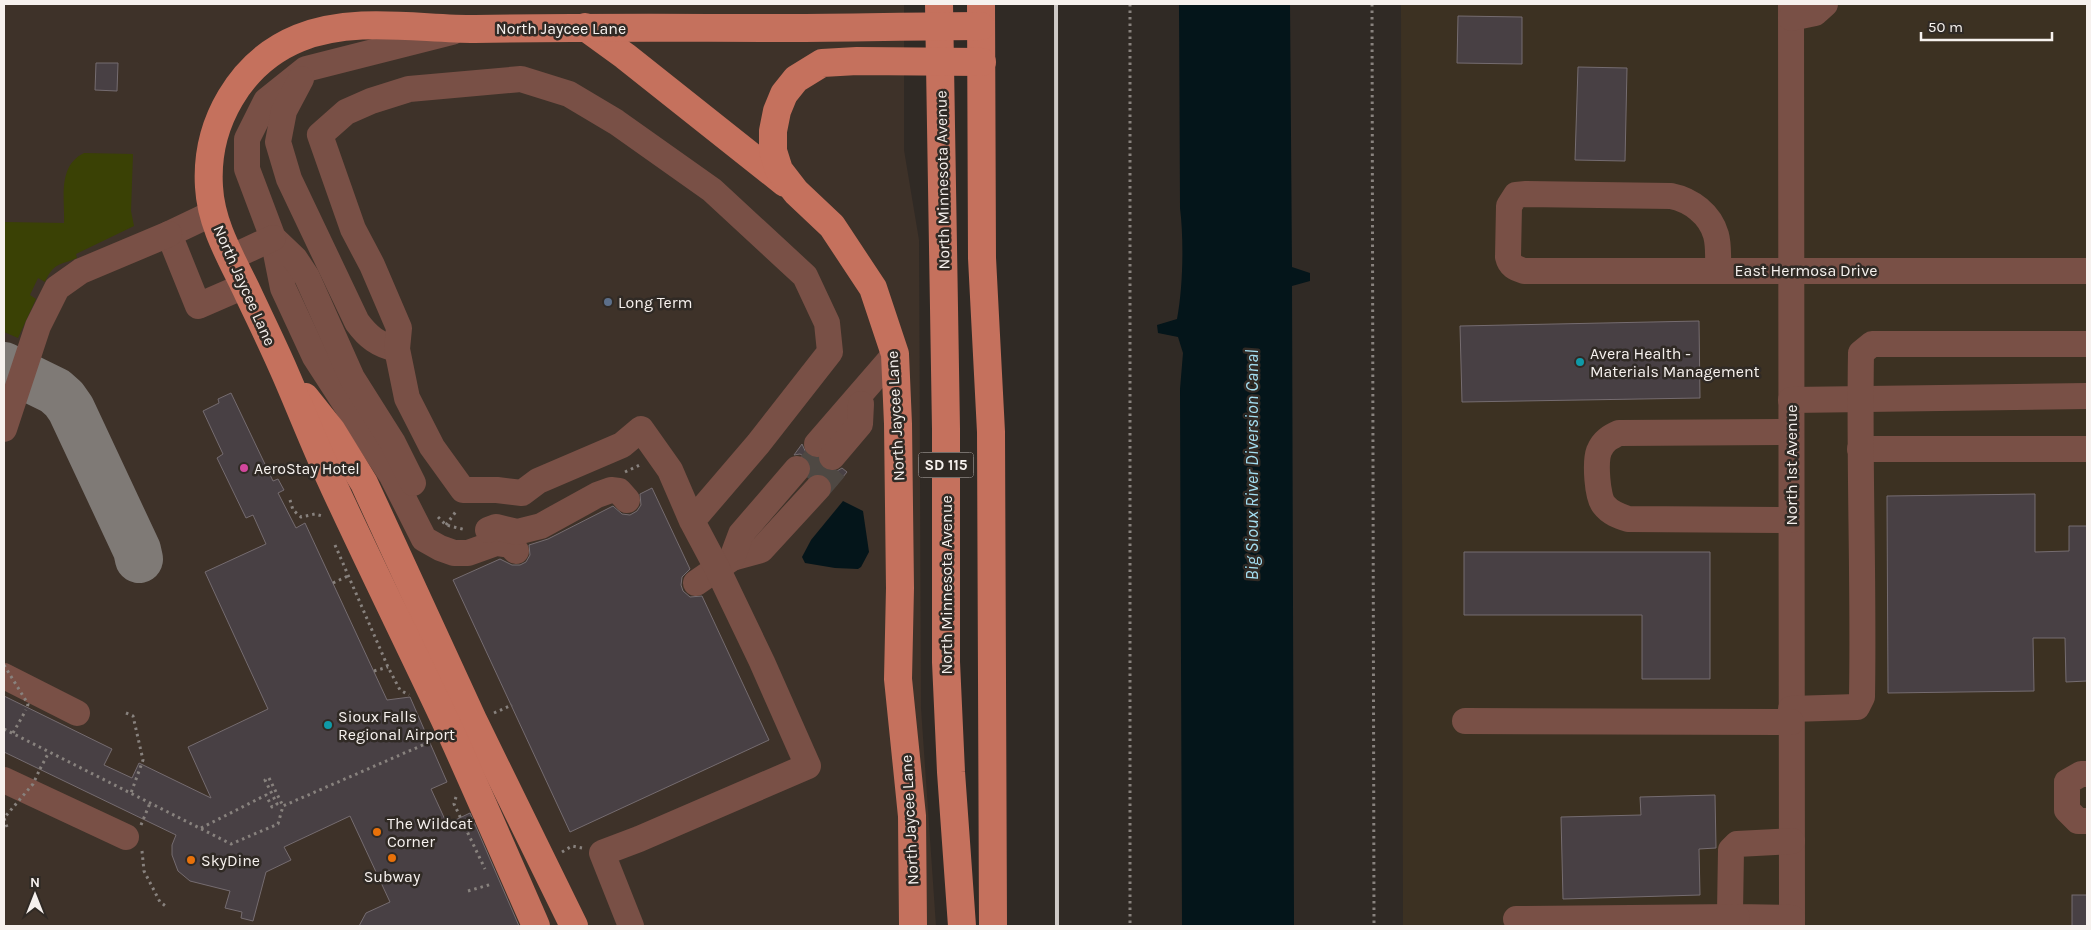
<svg xmlns="http://www.w3.org/2000/svg" width="2091" height="930" font-family="Karla,sans-serif">
  <style>
    .built { fill: #3e3229 }
    .industrial { fill: #3c3122 }
    .green { fill: #3a4105 }
    .water { fill: #04151a }
    .lines { fill: none; stroke-linecap: round; stroke-linejoin: round }
    .taxiway { stroke: #7f7a76; stroke-width: 48 }
    .building { fill: #484044; stroke: #756c70 }
    .minor-tunnel { stroke: #4e4843; stroke-width: 26; stroke-dasharray: 26 13; stroke-linecap: butt }
    .path { stroke: #88827e; stroke-width: 3; stroke-dasharray: 2.5 4; stroke-linecap: butt }
    .minor { stroke: #795046; stroke-width: 26 }
    .major { stroke: #c5715d; stroke-width: 28 }
    .rail { stroke: #cec9c6; stroke-width: 4 }
    .path-bridge { stroke: #88827e; stroke-width: 3; stroke-dasharray: 2.5 4; stroke-linecap: butt }
    .service-dot { fill: #5c6f8a; stroke: #302a25; stroke-width: 2 }
    .culture-dot { fill: #0f9aa8; stroke: #302a25; stroke-width: 2 }
    .hotel-dot { fill: #d1479c; stroke: #302a25; stroke-width: 2 }
    .food-dot { fill: #e8710a; stroke: #302a25; stroke-width: 2 }
    .labels { text-anchor: middle; stroke-width: 5; stroke-linejoin: round; paint-order: stroke }
    .shield { fill: #302a25; stroke: #bbb5b2; stroke-width: 1 }
    .shield-label { font-size: 15px; font-weight: bold; fill: #f6f1ee }
    .street-label { font-size: 16px; fill: #f6f1ee; stroke: #302a25 }
    .poi-label { font-size: 16px; fill: #f6f1ee; stroke: #302a25; text-anchor: start }
    .water-label { font-size: 18px; font-style: italic; fill: #a4def1; stroke: #302a25 }
  </style>
  <rect width="100%" height="100%" fill="#302a25"/>
  <path class="built" d="M4,4H904V150L919,240L921,708L936,926H4Z"/>
  <path class="industrial" d="M1401,4H2087V926H1403Z"/>
  <path class="green" d="M84,153L133,154L131,211L134,226L76,254L77,258C59,266 54,262 45,282L38,278L30,295L36,299L18,338L4,332V222L64,223C65,199 57,166 84,153Z"/>
  <g class="water">
    <path d="M1179,4H1290L1292,267L1310,273V281L1292,286L1294,926H1182L1180,389L1183,353L1178,337L1158,333L1157,325L1177,319C1183,288 1184,240 1180,208Z"/>
    <path d="M843,501L863,511L869,552L861,567L858,569L835,568L805,563L802,557L811,540Z"/>
  </g>
  <g class="lines">
    <path class="taxiway" d="M4,366L55,391L64,399L71,409L137,550L139,559"/>
  </g>
  <g class="building">
    <path d="M1458,16L1522,17V64L1457,63Z"/>
    <path d="M96,63H118L117,91L95,90Z"/>
    <path d="M1578,67L1627,68L1625,161L1575,160Z"/>
    <path d="M1699,321L1700,398L1462,402L1460,326Z"/>
    <path d="M231,393L273,481L278,479L284,490L278,493L296,528L305,523L387,700L410,697L447,782L431,789L447,824L470,813L519,926H359L366,913L390,902L350,816L284,847L291,860L266,872L253,921L241,918L242,912L225,908L230,891L190,881L178,871L172,855V845L176,835L4,752V696L112,749L104,765L132,778L139,763L211,798L188,747L268,709L205,572L266,544L253,515L246,518L217,458L223,454L203,411L219,403L218,399Z"/>
    <path d="M802,444L807,455L818,459L823,469L830,472L837,471L842,468L847,472L833,489L832,483L828,477L821,473L810,476L811,465L807,458L800,454L794,455Z"/>
    <path d="M652,488L690,569L682,577L681,585L683,591L690,597L702,596L769,740L570,832L453,580L500,559L512,565H520L526,562L530,555L529,545L548,539L613,506L622,514L630,515L637,511L641,505L640,494Z"/>
    <path d="M2035,494V552L2069,551V526H2087V681L2066,682L2065,638H2033L2034,691L1888,693L1887,496Z"/>
    <path d="M1464,552H1710V679H1642V615H1464Z"/>
    <path d="M1715,795L1716,848L1699,849L1700,895L1563,899L1561,817L1641,815L1640,797Z"/>
    <rect x="2072" y="895" width="15" height="31"/>
  </g>
  <g class="lines">
    <g class="minor-tunnel">
      <path d="M803,474L824,449"/>
      <path d="M818,488L839,463"/>
    </g>
    <g class="path">
      <path d="M1130,4V926"/>
      <path d="M1372,4L1374,926"/>
      <path d="M625,472L642,464"/>
      <path d="M290,500L293,510L301,517L315,514L322,516"/>
      <path d="M438,517L446,525L466,530"/>
      <path d="M446,525L457,510"/>
      <path d="M335,545L388,667L400,690L409,695"/>
      <path d="M333,583L348,576"/>
      <path d="M374,671L388,667"/>
      <path d="M126,713L133,716L143,760L131,793"/>
      <path d="M494,713L512,705"/>
      <path d="M4,729L231,844L278,824L283,806L432,741"/>
      <path d="M13,733L26,710"/>
      <path d="M40,769L49,752"/>
      <path d="M456,797L454,804L485,869"/>
      <path d="M141,825L150,803"/>
      <path d="M201,828L266,795L272,807L277,804L265,780L269,778L283,806"/>
      <path d="M142,851L144,871L160,902L167,907"/>
      <path d="M562,852L572,846L582,848"/>
      <path d="M468,891L492,884"/>
    </g>
    <g class="minor">
      <path d="M1791,4L1792,926"/>
      <path d="M1791,18L1815,13L1825,4"/>
      <path d="M452,32L306,69L266,101L247,139V169L273,238L283,288L315,357L392,476L424,539L440,548L454,553H468L496,543L510,545L516,551"/>
      <path d="M301,79L284,111L278,142L289,179L357,322C368,337 378,345 397,349"/>
      <path d="M213,213L169,234L198,306L244,286"/>
      <path d="M273,238L295,259L307,277L352,378L393,443L413,483"/>
      <path d="M230,258L273,238"/>
      <path d="M1718,270C1718,259 1719,246 1716,235C1710,214 1691,200 1671,196L1526,194L1516,195L1509,206L1508,257C1510,266 1515,268 1524,271H2087"/>
      <path d="M1791,400L2087,396"/>
      <path d="M4,429L38,326L57,288L81,271L169,234"/>
      <path d="M1791,432L1619,433C1610,437 1603,441 1599,451C1595,462 1597,497 1604,505C1610,513 1619,516 1628,519L1791,520"/>
      <path d="M817,444L895,354"/>
      <path d="M1860,449H2087"/>
      <path d="M832,457L860,424L861,404"/>
      <path d="M488,530L496,527L517,532L541,526L597,495L611,490L619,491L627,500"/>
      <path d="M732,558L761,550L818,488"/>
      <path d="M696,583L732,558L741,534L797,469"/>
      <path d="M4,676L77,713"/>
      <path d="M1791,709L1857,707L1862,697C1864,582 1859,467 1861,353L1872,344H2087"/>
      <path d="M1465,721L1791,722"/>
      <path d="M2087,774H2081L2067,782V810L2078,821H2087"/>
      <path d="M4,780L126,837"/>
      <path d="M1792,841L1737,844L1731,850L1730,912L1737,917L1792,918"/>
      <path d="M1516,919L1737,917"/>
      <path d="M631,926L602,853L639,839L808,766L762,662L717,568L692,521L670,470L641,429L622,445L538,481L522,493L497,490H463L432,447L407,398L397,349L399,328L372,265L353,229L320,135L346,112L371,101L409,89L521,79L569,94L616,122L712,190L805,276L827,323L830,352L758,444L692,521"/>
    </g>
    <g class="major">
      <path d="M939,4L946,429V662L951,772L962,926"/>
      <path d="M981,4L982,258L991,432L993,926"/>
      <path d="M585,27L625,56L785,183"/>
      <path d="M305,397L332,431L364,483L474,722L574,926"/>
      <path d="M536,926C508,862 480,797 451,733C413,652 373,571 335,489C317,451 302,412 285,373C273,345 259,317 246,289C230,256 211,224 209,187C205,124 240,62 299,38C354,16 417,29 475,29C579,27 683,28 787,28C852,28 916,26 981,26"/>
      <path d="M913,926L912,816L898,679L900,588L898,424L895,354L873,288L832,226L796,192L779,170L773,151V131L777,111L784,94L796,79L822,63L857,61L982,62"/>
    </g>
    <path class="rail" d="M1056,4L1057,926"/>
    <g class="path-bridge">
      <path d="M4,665L28,704L27,708"/>
      <path d="M7,827L4,818L33,784L40,769"/>
    </g>
  </g>
  <circle class="service-dot" cx="608" cy="302" r="5"/>
  <g class="culture-dot">
    <circle cx="1580" cy="362" r="5"/>
    <circle cx="328" cy="725" r="5"/>
  </g>
  <circle class="hotel-dot" cx="244" cy="468" r="5"/>
  <g class="food-dot">
    <circle cx="377" cy="832" r="5"/>
    <circle cx="392" cy="858" r="5"/>
    <circle cx="191" cy="860" r="5"/>
  </g>
  <g class="labels">
    <rect class="shield" x="918.5" y="452.5" width="55" height="25" rx="4"/>
    <g class="shield-label">
      <text x="946" y="470">SD 115</text>
    </g>
    <g class="street-label">
      <text x="561" y="34">North Jaycee Lane</text>
      <text transform="translate(942 180) rotate(-91)" y="6">North Minnesota Avenue</text>
      <text x="1806" y="276">East Hermosa Drive</text>
      <text transform="translate(245 285) rotate(66)" y="6">North Jaycee Lane</text>
      <text transform="translate(895 416) rotate(-93)" y="6">North Jaycee Lane</text>
      <text transform="translate(1791 465) rotate(-90)" y="6">North 1st Avenue</text>
      <text transform="translate(946 585) rotate(-90)" y="6">North Minnesota Avenue</text>
      <text transform="translate(909 820) rotate(-93)" y="6">North Jaycee Lane</text>
    </g>
    <g class="poi-label">
      <text x="618" y="308">Long Term</text>
      <text x="1590" y="359">Avera Health -<tspan x="1590" dy="18">Materials Management</tspan></text>
      <text x="254" y="474">AeroStay Hotel</text>
      <text x="338" y="722">Sioux Falls<tspan x="338" dy="18">Regional Airport</tspan></text>
      <text x="387" y="829">The Wildcat<tspan x="387" dy="18">Corner</tspan></text>
      <text x="201" y="866">SkyDine</text>
      <text x="392" y="882" text-anchor="middle">Subway</text>
    </g>
    <g class="water-label">
      <text transform="translate(1252 465) rotate(-90)" y="6">Big Sioux River Diversion Canal</text>
    </g>
  </g>
  <rect width="2091" height="930" fill="none" stroke="#f6f1ee" stroke-width="10"/>
  <g transform="translate(35 895)" stroke="#302a25" stroke-width="4" paint-order="stroke">
  <path d="M0-4L9 19L0 12L-9 19Z" fill="#f6f1ee"/>
  <text y="-8" font-size="14" font-weight="bold" text-anchor="middle" fill="#f6f1ee">N</text>
  </g>
  <path d="M1921 32v8h131v-8" fill="none" stroke="#f6f1ee" stroke-width="2.5"/>
  <text x="1928" y="32" font-size="15" fill="#f6f1ee" stroke="#302a25" stroke-width="4" paint-order="stroke">50 m</text>
</svg>
